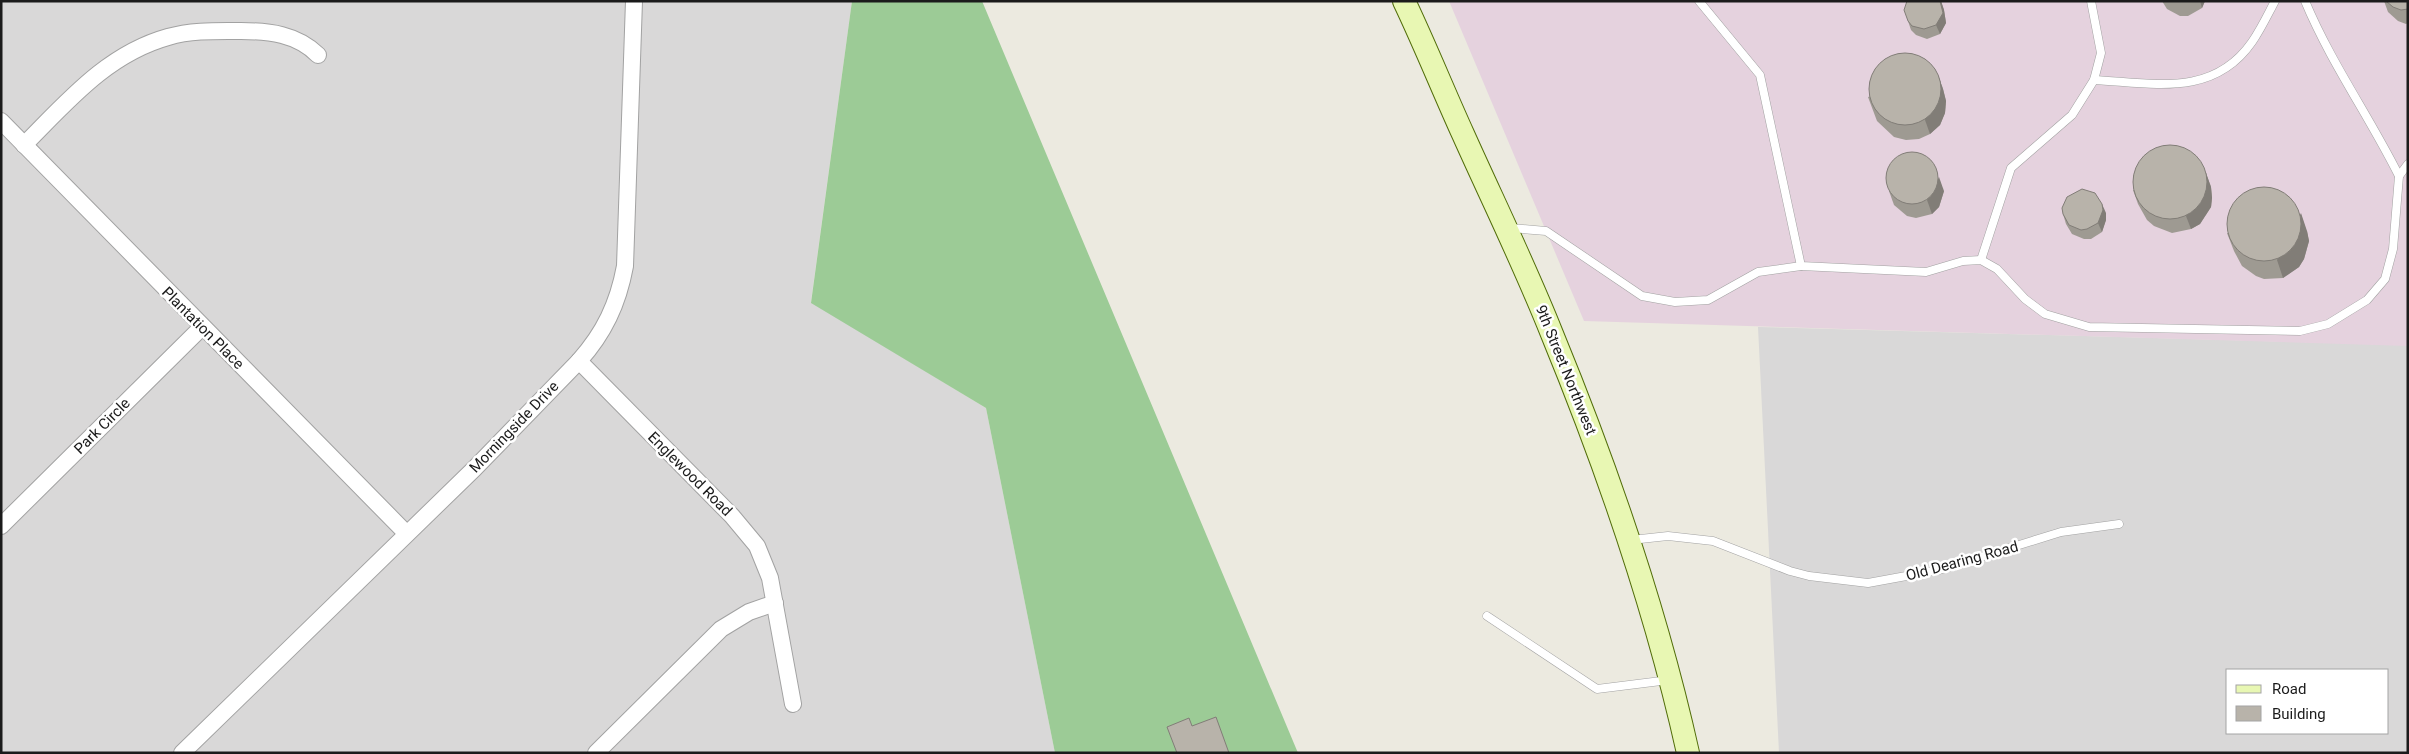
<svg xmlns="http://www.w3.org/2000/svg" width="2409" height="754" font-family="Roboto,sans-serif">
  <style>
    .residential { fill: #d9d8d8; fill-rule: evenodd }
    .industrial { fill: #e5d2de }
    .forest { fill: #9ccb96 }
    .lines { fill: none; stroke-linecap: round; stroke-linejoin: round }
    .lane-casing { stroke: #a2a2a2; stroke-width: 9 }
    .street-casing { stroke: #a2a2a2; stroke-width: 18 }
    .secondary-casing { stroke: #506c08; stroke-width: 24 }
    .lane { stroke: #fff; stroke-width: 8 }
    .street { stroke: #fff; stroke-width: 16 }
    .secondary { stroke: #e8f7b3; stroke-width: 22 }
    .wall { fill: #9e9a92 }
    .shaded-wall { fill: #817d77 }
    .building { fill: #b8b3aa; stroke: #817d77 }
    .labels { text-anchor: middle; stroke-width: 5; stroke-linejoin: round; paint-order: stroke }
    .street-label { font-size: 15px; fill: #1b1b1b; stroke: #fff }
  </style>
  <rect width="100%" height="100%" fill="#eceae0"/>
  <g class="residential">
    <path d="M1,1H852L811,302L986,408L1055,753H1Z"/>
    <path d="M1758,327L2408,345V753H1779ZM2228,670H2388V733H2228Z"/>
  </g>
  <path class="industrial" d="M1449,1H2408V346L1584,321Z"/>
  <path class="forest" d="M852,1H982L1298,753H1055L986,408L811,303Z"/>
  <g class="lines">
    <defs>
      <g id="lane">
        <path d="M1699,1L1760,75L1801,266L1926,272L1963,261L1981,260L1997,269L2025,299L2045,314L2089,327L2300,331L2328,324L2367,300L2385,279L2393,249L2399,176L2408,164"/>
        <path d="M2305,1C2331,63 2369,116 2399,176"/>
        <path d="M2094,80C2153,83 2213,98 2252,42C2261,29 2268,14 2275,1"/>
        <path d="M1511,228L1546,231L1642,296L1675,302L1708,300L1758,272L1801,266"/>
        <path d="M1981,260L2011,168L2072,115L2094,80L2101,53L2091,1"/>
        <path d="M1631,540L1668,536L1713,541L1790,571L1809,576L1868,583L1939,570L2061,532L2119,524"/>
        <path d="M1487,616L1597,689L1669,680"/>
      </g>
      <g id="street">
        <path d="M1,121L406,533"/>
        <path d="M24,145C67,102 107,54 168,37C192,30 217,31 241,31C269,31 297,34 318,55"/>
        <path d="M579,361L732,516L757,546L770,578L793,704"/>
        <path d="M1,526L202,327"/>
        <path d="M182,753L475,468L579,361C604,333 618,304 625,266L634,1"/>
        <path d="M596,753L721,629L749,612L775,603"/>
      </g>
      <path id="secondary" d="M1404,1C1425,45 1443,90 1463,134C1493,201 1525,266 1552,334C1608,470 1656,609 1688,753"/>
    </defs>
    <use href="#lane" class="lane-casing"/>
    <use href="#street" class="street-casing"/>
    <use href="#secondary" class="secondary-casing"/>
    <use href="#lane" class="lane"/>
    <use href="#street" class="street"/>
    <use href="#secondary" class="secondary"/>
  </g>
  <g class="wall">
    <path d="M1941,1L1944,10L1946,23L1940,34L1927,39L1916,35L1911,30L1908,21Z"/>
    <path d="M2162,1H2205L2202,8L2188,16H2180L2167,9Z"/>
    <path d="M2384,1H2408V23L2406,24L2398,21L2388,12Z"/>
    <path d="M1938,75L1943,89L1946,101L1945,113L1940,125L1930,134L1919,139L1906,140L1894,137L1877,121L1868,97Z"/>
    <path d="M2206,173L2211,187L2212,198L2211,207L2200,224L2191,229L2172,233L2154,226L2147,220L2138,204L2133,190Z"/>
    <path d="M1889,191H1944L1939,207L1932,214L1916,218L1907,216L1894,205Z"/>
    <path d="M2106,213V220L2102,232L2091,239H2084L2072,234L2066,224L2063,214Z"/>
    <path d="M2307,231L2309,241L2304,259L2299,267L2283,278L2264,279L2256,276L2242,266L2234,251L2227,233Z"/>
  </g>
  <g class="shaded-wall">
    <path d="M1941,1L1944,10L1946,23L1940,34L1936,25Z"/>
    <path d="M2200,1H2205L2202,8Z"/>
    <path d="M1938,75L1943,89L1946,101L1945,113L1940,125L1930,134L1925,120Z"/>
    <path d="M2206,173L2211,187L2212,198L2211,207L2200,224L2191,229L2186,216Z"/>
    <path d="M1939,177L1944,191L1939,207L1932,214L1927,200Z"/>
    <path d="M2102,204L2106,213V220L2102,232L2098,223Z"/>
    <path d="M2301,213L2307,231L2309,241L2304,259L2299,267L2283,278L2277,260Z"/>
  </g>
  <g class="building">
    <path d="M1907,1H1940L1943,13L1936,25L1924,29L1912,26L1908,21L1904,10Z"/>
    <path d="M2386,1H2408V9L2401,10L2393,7Z"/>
    <circle cx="1905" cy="89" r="36"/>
    <circle cx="2170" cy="182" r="37"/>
    <circle cx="1912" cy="178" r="26"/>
    <circle cx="2264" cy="224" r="37"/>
    <path d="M2082,189L2095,193L2102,204L2103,210L2098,223L2087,229L2081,230L2069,225L2063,214L2062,208L2067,197Z"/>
    <path d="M1216,717L1229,753H1177L1167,727L1189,718L1192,726Z"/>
  </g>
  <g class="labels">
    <g class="street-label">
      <text transform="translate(203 328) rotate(45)" y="5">Plantation Place</text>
      <text transform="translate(1566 370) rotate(68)" y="5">9th Street Northwest</text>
      <text transform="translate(102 426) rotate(-45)" y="5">Park Circle</text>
      <text transform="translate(514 427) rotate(-46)" y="5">Morningside Drive</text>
      <text transform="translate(690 474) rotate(45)" y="5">Englewood Road</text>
      <text transform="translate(1962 561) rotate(-15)" y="5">Old Dearing Road</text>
    </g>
  </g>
  <rect width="2409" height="754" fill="none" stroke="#1b1b1b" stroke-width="5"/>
  <rect x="2226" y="669" width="162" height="65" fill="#ffffff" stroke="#a4a4a4"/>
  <rect x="2236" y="685" width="25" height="8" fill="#e8f7b3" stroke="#a4a4a4"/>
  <text x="2272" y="694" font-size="15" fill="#1b1b1b">Road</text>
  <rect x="2236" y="706" width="25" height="15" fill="#b8b3aa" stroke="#a4a4a4"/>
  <text x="2272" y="719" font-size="15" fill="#1b1b1b">Building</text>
</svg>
